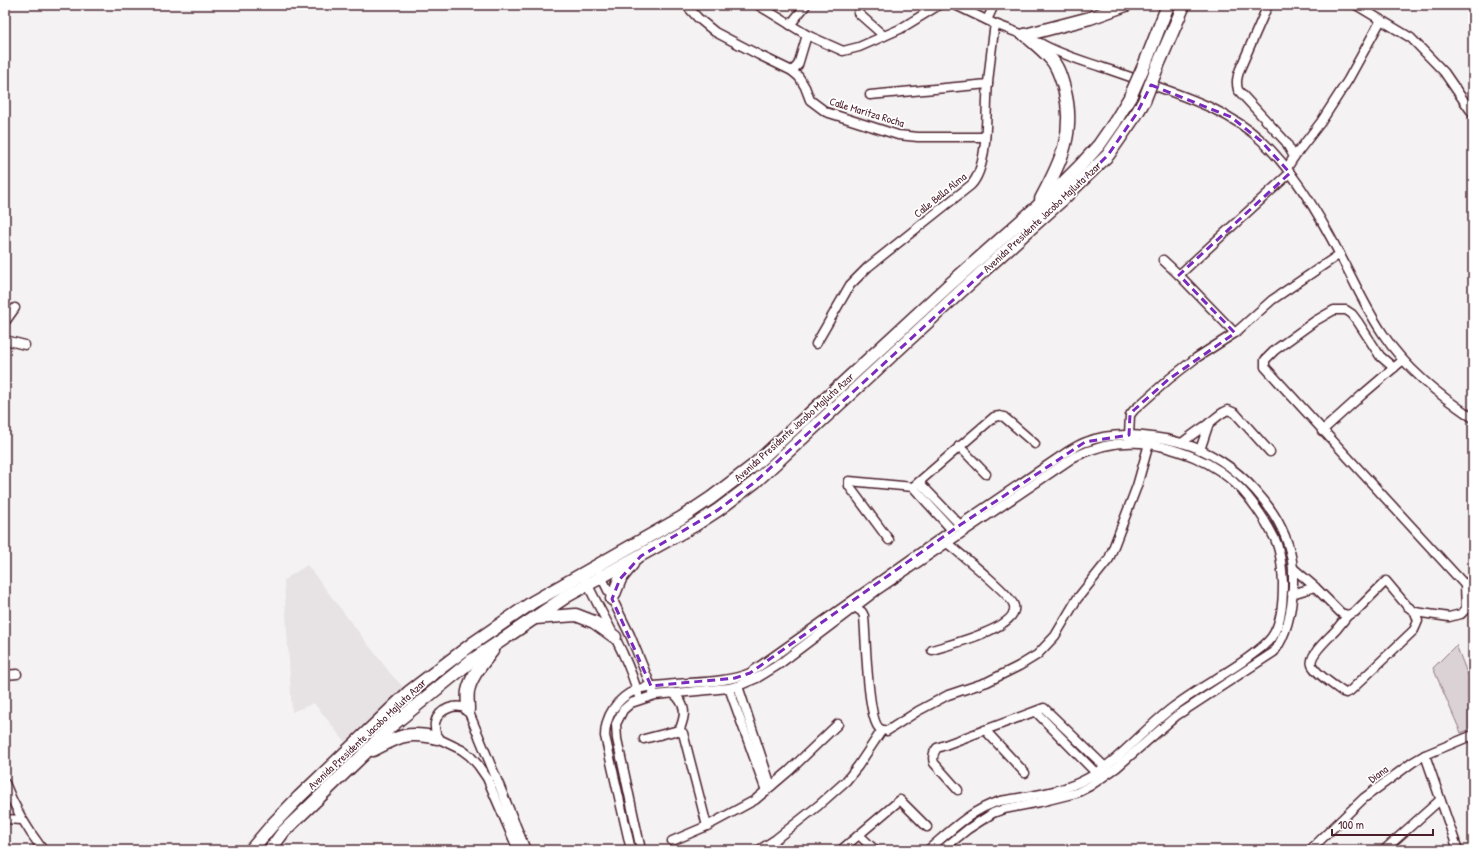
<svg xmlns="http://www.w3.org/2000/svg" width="1478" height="855" font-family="'Patrick Hand',sans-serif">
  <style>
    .built { fill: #e7e2e3 }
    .green { fill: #dbd2d5; stroke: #927880 }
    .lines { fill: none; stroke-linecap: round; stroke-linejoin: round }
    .minor-casing { stroke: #4a1f2b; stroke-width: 11 }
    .primary-casing { stroke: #4a1f2b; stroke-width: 15 }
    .minor { stroke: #fff; stroke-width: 8 }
    .primary { stroke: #fff; stroke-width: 12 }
    .primary-bridge-casing { stroke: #4a1f2b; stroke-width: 15; stroke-linecap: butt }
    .primary-bridge { stroke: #fff; stroke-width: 12 }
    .marked { fill: none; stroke: #7b2cbf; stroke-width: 3; stroke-dasharray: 8 5; stroke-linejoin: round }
    .labels { text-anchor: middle; stroke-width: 3.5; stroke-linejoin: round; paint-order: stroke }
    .street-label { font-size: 11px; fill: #4a1f2b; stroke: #fff }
  </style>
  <rect width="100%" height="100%" fill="#f4f2f2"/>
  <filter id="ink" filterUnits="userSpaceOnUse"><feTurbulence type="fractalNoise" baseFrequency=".025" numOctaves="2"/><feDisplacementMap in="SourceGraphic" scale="8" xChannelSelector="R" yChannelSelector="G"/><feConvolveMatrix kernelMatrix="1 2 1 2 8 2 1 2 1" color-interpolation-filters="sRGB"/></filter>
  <g filter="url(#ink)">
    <path class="built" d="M307,565L390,673L404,688L345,742L314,703L292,712L284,580Z"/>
    <path class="green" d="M1456,645L1473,688V728L1461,733L1433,668Z"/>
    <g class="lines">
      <defs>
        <g id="minor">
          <path d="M686,5L698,18L715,32L759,55L792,71L799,77L805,87L810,100L826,112L898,135L918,137H985"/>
          <path d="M758,5L807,35L843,51L859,47L900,29L939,5"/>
          <path d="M955,5L995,24L1029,37"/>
          <path d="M1268,5L1240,69C1237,77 1236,82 1238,90L1286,142L1294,157L1287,168"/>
          <path d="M1356,5L1411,38L1444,72L1473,114"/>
          <path d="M858,13L884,36"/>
          <path d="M987,20L994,5"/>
          <path d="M790,25L806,5"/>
          <path d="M1040,43C1059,54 1080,60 1101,67C1120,73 1139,80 1158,87C1195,100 1233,114 1262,141C1293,170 1320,216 1340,255C1354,281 1366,309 1383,334C1406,369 1439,395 1473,418"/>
          <path d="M792,71L798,65L807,35"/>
          <path d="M870,95L988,84"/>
          <path d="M1294,157L1321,122L1348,80L1381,20"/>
          <path d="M1163,260L1179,275L1235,333"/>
          <path d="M1179,275L1290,173"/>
          <path d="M5,322L15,308"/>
          <path d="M5,340L25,345"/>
          <path d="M816,344L850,285L868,267L971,185C990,165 985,110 988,83C990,63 992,43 995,24"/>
          <path d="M1322,431L1362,395L1403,360"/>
          <path d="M1129,435L1130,415L1134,410L1169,379L1196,358L1235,333L1272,300L1340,254"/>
          <path d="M1182,443C1190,436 1199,430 1208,424C1215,419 1220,413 1228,410L1235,413L1270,452"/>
          <path d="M959,446L986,474"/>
          <path d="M1200,450L1209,423"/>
          <path d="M919,482L963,528"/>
          <path d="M913,487L952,530"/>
          <path d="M889,540L849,486V481L913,487L994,417L1000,416L1004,417L1035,444"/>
          <path d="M1293,568L1315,587L1341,613L1348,615L1355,612L1386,581L1407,606L1415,612L1449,617L1461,614L1466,609L1465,585L1265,367V360L1275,350L1315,321L1334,310H1346L1352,314L1358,322L1380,356L1394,368"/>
          <path d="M600,574L630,635L653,691"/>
          <path d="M586,581C604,619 627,654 638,694"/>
          <path d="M1465,585L1473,579"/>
          <path d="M1292,594L1315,587"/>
          <path d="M855,607L862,612L864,616C866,637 867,717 879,728C881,730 884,730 887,731L918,711L948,695L987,682L1019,666L1037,655L1055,636L1077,599L1109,559L1137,486L1150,440"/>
          <path d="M1348,615C1344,620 1340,625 1336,630C1330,637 1308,655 1312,665C1316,674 1335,686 1343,692L1346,693L1350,691L1414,630L1418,621L1415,612"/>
          <path d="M932,650C948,645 1019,628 1014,606C1012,595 959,553 947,543"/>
          <path d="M5,675L17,674"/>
          <path d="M738,686L771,786"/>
          <path d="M729,688L766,791"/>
          <path d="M673,693C687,705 686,715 679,731"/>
          <path d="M1036,712L1096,773"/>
          <path d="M985,730L1025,773"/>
          <path d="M644,739L675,731L683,733L707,826"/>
          <path d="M1425,755L1458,850"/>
          <path d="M5,783C14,807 27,829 43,850"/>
          <path d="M958,790L934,763C932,757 933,753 937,748L1044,708L1105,767"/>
          <path d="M5,819L22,820"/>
          <path d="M859,835L875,850"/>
          <path d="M672,841L707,826L755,800L789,771L838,724"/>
          <path d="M518,850L487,778L478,765L470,756L462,750L437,738C436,733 434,727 435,723C438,709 457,702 468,710L526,850"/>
          <path d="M631,850L605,736C605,716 617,698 636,690C645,686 656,686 666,685C692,682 727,683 750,673L952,530L1067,452C1073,449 1079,444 1086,442C1106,434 1131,434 1152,437C1162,438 1172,440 1182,443C1235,458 1287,512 1293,568C1293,574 1293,580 1293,586C1292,610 1288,633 1274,652L1176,716L1116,768L1090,786L1076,793L1040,802L1004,809L993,813L968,829L942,850"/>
          <path d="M641,850L617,739L616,724L623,710L631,703L655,695L729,688L738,686L757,678L778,665L876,591L1074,457C1116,436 1152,440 1194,457C1233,473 1256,502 1275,539C1281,553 1282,568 1283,583C1283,601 1282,623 1271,638C1264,647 1254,653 1245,660C1221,677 1195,690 1172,708C1143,730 1120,760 1088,778C1067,790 1042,794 1019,798C1013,799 1006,800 1000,801C972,809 949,832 928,850"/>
          <path d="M759,850L776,839L819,805L846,781L858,766L882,730"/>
          <path d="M841,850L900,800L927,827"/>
          <path d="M1310,850L1364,798L1413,762L1425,755L1473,735"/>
          <path d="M1384,850L1440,800"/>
        </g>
        <g id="primary">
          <path d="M1025,35C1034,43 1043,50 1050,58C1058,66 1061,78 1064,88C1076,132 1061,162 1041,199"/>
          <path d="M1025,35L1090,18L1126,5"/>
          <path d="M1146,61L1168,5"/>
          <path d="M1158,65L1184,5"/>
          <path d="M612,599L620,579L632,564"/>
          <path d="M535,618L576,615L594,622L615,637"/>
          <path d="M468,710C468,704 467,697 468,691C471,676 483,663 492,651"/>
          <path d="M373,750C399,736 408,731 437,738"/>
          <path d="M251,850L273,824L299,797L409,692L472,644L533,602L681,518L711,498L753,466L948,286L1056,190L1080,166L1099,145L1115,122L1130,97"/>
          <path d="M270,850L284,831L363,755L390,727L471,661L567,596L695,525L718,510L755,482L959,293L1063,199L1108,155L1137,113L1144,101"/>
        </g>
      </defs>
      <use href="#minor" class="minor-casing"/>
      <use href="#primary" class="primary-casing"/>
      <use href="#minor" class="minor"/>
      <use href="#primary" class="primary"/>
      <defs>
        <g id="primary-bridge">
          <path d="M1130,97L1146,61"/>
          <path d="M1144,101L1158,65"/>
        </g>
      </defs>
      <use href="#primary-bridge" class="primary-bridge-casing"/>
      <use href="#primary-bridge" class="primary-bridge"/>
    </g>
  </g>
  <path class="marked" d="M1151,85L1231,117L1261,141L1290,173L1179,275L1235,333L1169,379L1134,410L1130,415L1129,435L1085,442L960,525L750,673L735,678L651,686L612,599L620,579L641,556L718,510L755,482L1063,199L1108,155L1137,113Z"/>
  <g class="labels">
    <g class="street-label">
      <text transform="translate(867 112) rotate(17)" y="4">Calle Maritza Rocha</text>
      <text transform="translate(940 195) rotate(-39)" y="4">Calle Bella Alma</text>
      <text transform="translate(1042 217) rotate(-43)" y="4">Avenida Presidente Jacobo Majluta Azar</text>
      <text transform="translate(794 427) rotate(-42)" y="4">Avenida Presidente Jacobo Majluta Azar</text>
      <text transform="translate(367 734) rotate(-43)" y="4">Avenida Presidente Jacobo Majluta Azar</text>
      <text transform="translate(1378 774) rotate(-37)" y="4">Diana</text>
    </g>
  </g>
  <rect width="1478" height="855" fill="none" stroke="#fff" stroke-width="20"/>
  <rect x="10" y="10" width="1458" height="835" fill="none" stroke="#4a1f2b" stroke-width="1.5" filter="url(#ink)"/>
  <path d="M1332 829v6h101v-6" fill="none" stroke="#4a1f2b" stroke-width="2"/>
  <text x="1338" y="829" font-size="12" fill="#4a1f2b" stroke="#ffffff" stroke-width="3" paint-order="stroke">100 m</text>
</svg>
